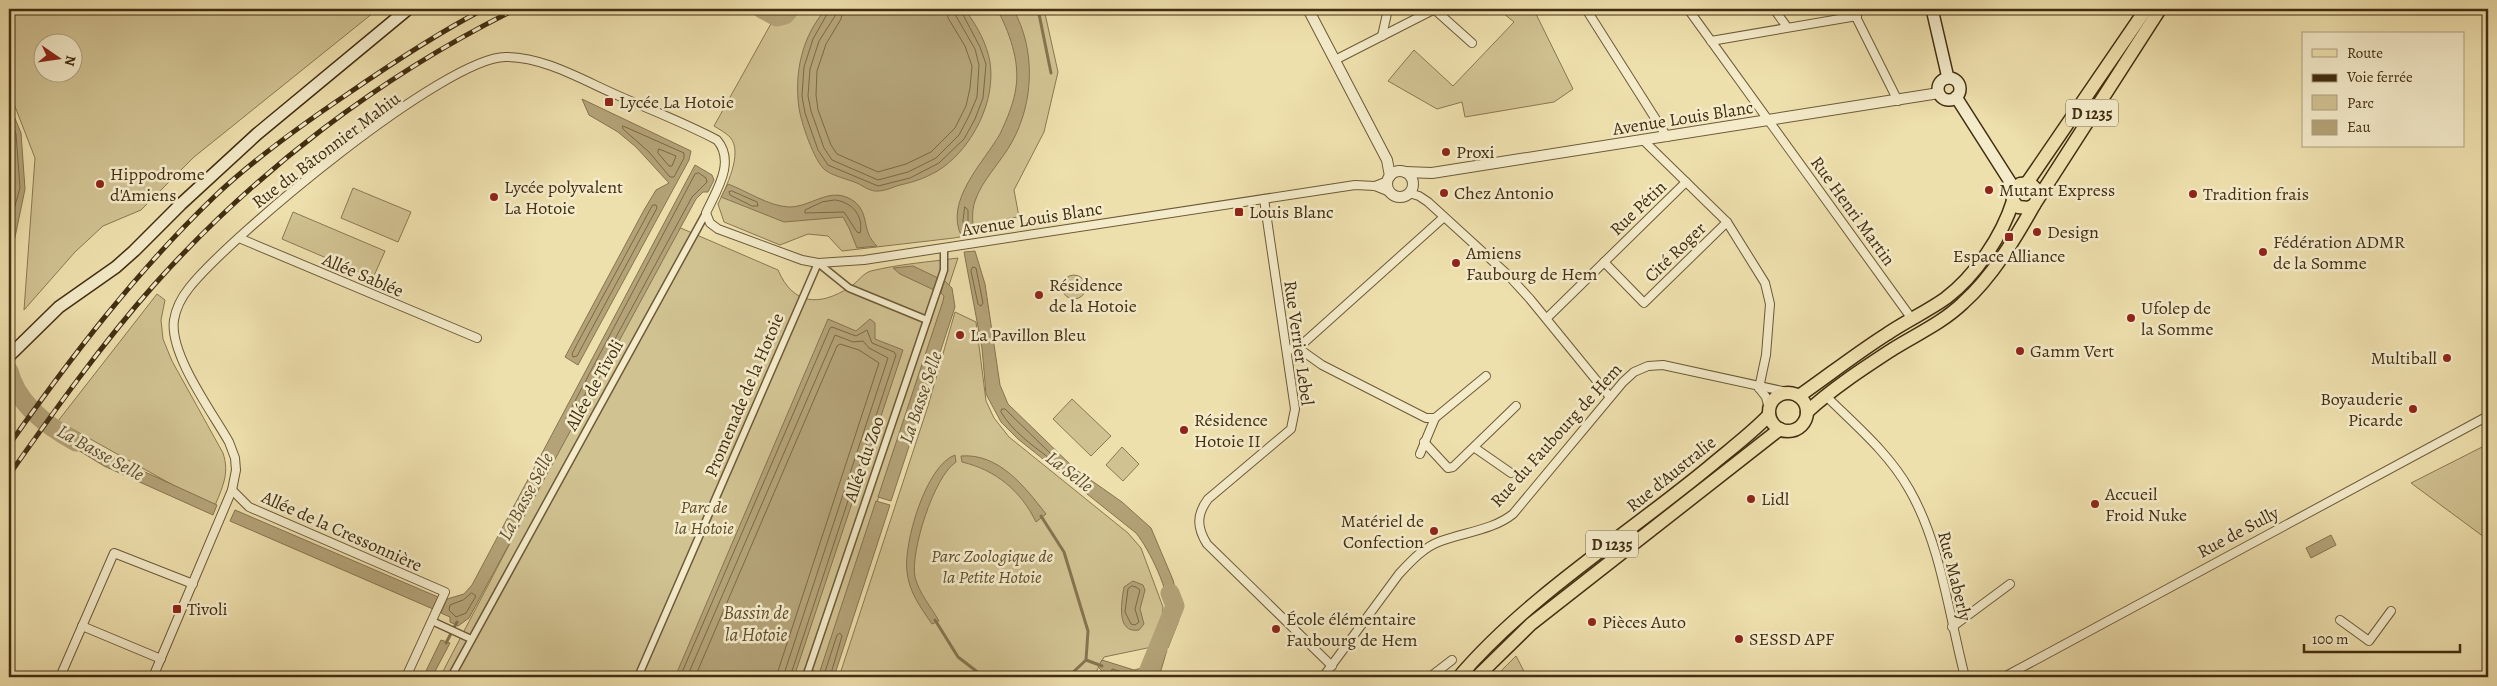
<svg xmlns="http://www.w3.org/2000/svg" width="2497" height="686" font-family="Alegreya,serif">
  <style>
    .green { fill: #d1c292; stroke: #8a7852; fill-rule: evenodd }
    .water { fill: #b4a378; stroke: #86744f }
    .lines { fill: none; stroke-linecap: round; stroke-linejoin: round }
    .shore { stroke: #7b6844; stroke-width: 1 }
    .stream { stroke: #86744f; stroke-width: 3 }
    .river { stroke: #b4a378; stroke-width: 19 }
    .pedestrian-casing { stroke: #6d5a38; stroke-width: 9 }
    .minor-casing { stroke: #6d5a38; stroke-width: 10 }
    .tertiary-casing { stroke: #6d5a38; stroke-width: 12 }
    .secondary-casing { stroke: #422e11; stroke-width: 14 }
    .primary-casing { stroke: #422e11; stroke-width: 15 }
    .pedestrian { stroke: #f4ebca; stroke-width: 6 }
    .minor { stroke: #f4ebca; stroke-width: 8 }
    .tertiary { stroke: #f4ebca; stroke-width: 10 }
    .secondary { stroke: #f4ebca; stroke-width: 11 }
    .primary { stroke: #eee0ad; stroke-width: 12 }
    .rail-casing { stroke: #422e11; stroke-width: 5 }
    .rail { stroke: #f4ebca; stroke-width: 3; stroke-dasharray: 9; stroke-linecap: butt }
    .poi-dot { fill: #8f2418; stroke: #f4ebca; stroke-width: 2 }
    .labels { text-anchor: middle; stroke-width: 5; stroke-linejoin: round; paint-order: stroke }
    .shield { fill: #f4ebca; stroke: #776748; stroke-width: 1 }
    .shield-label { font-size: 16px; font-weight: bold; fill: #422e11 }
    .poi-label { font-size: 18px; fill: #422e11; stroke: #f4ebca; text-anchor: start }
    .street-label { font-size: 18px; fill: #422e11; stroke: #f4ebca }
    .park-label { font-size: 18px; font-style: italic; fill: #5f4c2b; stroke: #f4ebca }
    .water-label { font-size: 19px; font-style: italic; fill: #5e4b2b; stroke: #f4ebca }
  </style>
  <rect width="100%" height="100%" fill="#eee0ad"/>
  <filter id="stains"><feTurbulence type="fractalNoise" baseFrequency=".004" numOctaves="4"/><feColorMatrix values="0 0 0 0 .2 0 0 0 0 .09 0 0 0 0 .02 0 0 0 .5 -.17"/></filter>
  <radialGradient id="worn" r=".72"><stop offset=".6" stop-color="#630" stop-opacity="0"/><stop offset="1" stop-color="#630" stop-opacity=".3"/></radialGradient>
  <g class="green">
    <path d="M9,9H378L194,157L141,210L103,226L75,252L24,310L35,158L9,91ZM42,42H72V72H42Z"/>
    <path d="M766,9H1044L1058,72L1044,132L1014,190L1019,217L1009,218L1000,230L954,238L842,251L828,236L808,234L780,245L724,222L718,204C725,189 744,153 730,137C726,133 719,129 714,126L773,20Z"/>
    <path d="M1498,9H1523L1528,14L1535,12L1573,89L1554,102L1465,117L1462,102L1437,109L1388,81L1414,50L1453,86L1514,22Z"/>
    <path d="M353,188L411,212L398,242L341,218Z"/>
    <path d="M293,212L385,251L373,278L282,239Z"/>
    <path d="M676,226L778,270C793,305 819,307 850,287C857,283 863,273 871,271C899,264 929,262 958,258L819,677H440Z"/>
    <circle cx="1074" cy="287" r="12"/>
    <path d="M157,294L165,300L161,320L163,339L172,361L223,453C230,474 222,488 214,508L58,421Z"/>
    <path d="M955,312L976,322L986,401L994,418L1009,437L1128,533L1141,548L1163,607L1162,624L1152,647L1104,657L1096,672L1101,677H839L928,406Z"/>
    <path d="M1072,399L1111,436L1091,456L1053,419Z"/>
    <path d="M2488,444V540L2411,483Z"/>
    <path d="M1122,447L1139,464L1123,481L1106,465Z"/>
    <path d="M1516,656L1527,677H1495Z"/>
  </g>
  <g class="water">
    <path d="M775,9H798C789,20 784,27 769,22Z"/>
    <path d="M826,9H964L966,11C977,26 987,44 990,62C996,101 973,146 942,168C929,177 914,182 900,185C893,187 885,191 878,191C871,192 863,186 857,183C847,179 833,176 825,170C814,161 801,122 799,108C794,73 802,36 826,9Z"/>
    <path d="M997,9H1013C1036,49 1034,102 1012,142C1001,162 982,180 975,201C971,212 973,225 974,236L962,237C943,202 984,162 1000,134C1007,119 1014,103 1016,87C1020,61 1009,31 997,9Z"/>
    <path d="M582,99L691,151L689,160L578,365L565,357L644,210L656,190L669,183L636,147L618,132L589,115Z"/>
    <path d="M9,104L21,133L25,189L14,242L12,302L13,365L9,369Z"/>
    <path d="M695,165L712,175L714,180L708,192H703L696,199L469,618L458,626L450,622V617L441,613L447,599L464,594L472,585Z"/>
    <path d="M728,184C747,191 768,206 789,207C813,207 831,184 855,202C870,215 861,231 877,246L857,248L849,228L843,217L784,222L721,197Z"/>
    <path d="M975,251L985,284L1000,385L1008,404L1075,469L1122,502L1151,528L1173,580L1180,607V617L1168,614C1171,593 1149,549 1136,533L1018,439L1001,422L986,394L982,348L964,252Z"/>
    <path d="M913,266L938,278L934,290L900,274L893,268Z"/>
    <path d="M944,280L952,288L955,307L891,501L878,497L943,301L944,296L941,293Z"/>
    <path d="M828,319L856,331L870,319L875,323V339L903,350L794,677H675Z"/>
    <path d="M58,425L97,450L217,505L213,515L104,466L52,434Z"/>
    <path d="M955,455L956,462C934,476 910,552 915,577C919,593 931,607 939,621L932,624C921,608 909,592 907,572C903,544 926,465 955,455Z"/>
    <path d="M961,456C999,453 1025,487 1046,514L1036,522C1021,491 996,470 962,462Z"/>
    <path d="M876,501L890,505L834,677H818Z"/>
    <path d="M235,510L438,597L433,609L230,521Z"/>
    <path d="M2331,535L2336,545L2311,558L2306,548Z"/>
    <path d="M1133,581L1143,585L1145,590L1140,609L1144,624L1139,630C1115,634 1122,600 1124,587Z"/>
    <path d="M1167,618L1179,620L1168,648L1156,641Z"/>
    <path d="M441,640L450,643L432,677H423Z"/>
    <path d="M1155,643L1167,650L1159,677H1108L1098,667L1102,660L1134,670L1142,668Z"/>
  </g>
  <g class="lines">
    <g class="shore">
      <path d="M830,9L813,39L804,67L802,96L805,113L818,150L828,165L878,186L910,178L939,163L964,139L975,119L983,98L986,64L980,47L960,9"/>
      <path d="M836,9L835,16L819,41L810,69L808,96L811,111L824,148L832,160L878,180L908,172L936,158L959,135L969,116L977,97L979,65L975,49L956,16L954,9"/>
      <path d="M843,9L841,19L826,44L817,71L816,95L818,110L831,145L837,154L878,172L906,164L931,152L955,128L966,106L970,88L972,66L965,46L948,18L947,9"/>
      <path d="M9,115L16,134L20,188L14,209L9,258"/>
      <path d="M623,126L684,153V158L674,177H670L649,152L623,129Z"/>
      <path d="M9,133L13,187L9,206"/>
      <path d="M659,149L676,156L672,166H669L658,153Z"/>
      <path d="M699,173L706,178L707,182L692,197L571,420L567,421L566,418L695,174Z"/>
      <path d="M732,191L757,202L758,206H752L730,195L729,192Z"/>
      <path d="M835,200C852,202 864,216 860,233L857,232L844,212L805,213V210L822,202Z"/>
      <path d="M653,205H656L657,208L577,356L573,357L572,354L577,344Z"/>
      <path d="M965,207L968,210V228L966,230L963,222Z"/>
      <path d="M973,267L976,268L983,303L981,306L978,304L971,271Z"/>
      <path d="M1002,409H1005L1052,455V458H1049C1032,445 1012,431 1001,412Z"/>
      <path d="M1132,586L1136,587L1140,590L1135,609L1139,622L1135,625L1131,624L1125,612L1128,589Z"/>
      <path d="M472,593L476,596L466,613L456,617L449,610L450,605L463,600Z"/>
      <path d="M824,675L837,635L840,633L842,636L830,677"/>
      <path d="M680,677L830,328L832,327L856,336L867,330L872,343L894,352L896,355L790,677"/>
      <path d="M687,677L835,335L853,342L863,341L869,348L888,358L783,677"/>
      <path d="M695,677L837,346L840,344L859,350L879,363L776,677"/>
      <path d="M1111,677L1112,669C1132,674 1135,679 1152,665L1154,667L1153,677"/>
    </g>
    <g class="stream">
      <path d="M1038,9L1051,73"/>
      <path d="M1041,516L1064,552L1088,631L1086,660"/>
      <path d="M935,620L958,657L984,677"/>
      <path d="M446,643L457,622"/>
      <path d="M1068,677L1086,660L1102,666"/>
    </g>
    <g class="river">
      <path d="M762,9L777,17L785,15L790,9"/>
      <path d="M9,371C17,404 47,426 76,442"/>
      <path d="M1146,677L1175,606L1170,593"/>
    </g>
    <defs>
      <g id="pedestrian">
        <path d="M432,621L471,639"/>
        <path d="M807,673L820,677"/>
        <path d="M451,677L706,213"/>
        <path d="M638,677L818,263L849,288L927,320"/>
        <path d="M806,677L944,270V249"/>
      </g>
      <g id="minor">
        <path d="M1434,9L1472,43"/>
        <path d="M1586,9L1667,137"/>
        <path d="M1688,9L1912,319"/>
        <path d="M1774,9L1787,27"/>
        <path d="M1852,9L1898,101"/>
        <path d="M1382,36L1388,9"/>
        <path d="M1711,41L1857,16"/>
        <path d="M1335,60L1435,9"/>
        <path d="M1643,140L1727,222L1765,283L1770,304L1766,355L1759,388"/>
        <path d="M1375,186L1388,181"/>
        <path d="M1409,193L1419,196L1428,202L1509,276L1530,299L1610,397"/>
        <path d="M1264,199L1295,409L1291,429L1208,499C1196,515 1197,528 1207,544L1332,666"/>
        <path d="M239,238L477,338"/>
        <path d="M1604,262L1644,303L1727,222"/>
        <path d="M1547,318L1686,182"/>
        <path d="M1298,348L1444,217"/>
        <path d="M1287,350L1298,348L1322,365L1426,418H1435L1486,376"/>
        <path d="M1759,388L1766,397L1769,409"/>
        <path d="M1826,396C1855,425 1888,452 1909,489C1941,544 1949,616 1965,677"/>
        <path d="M1424,442L1448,468L1453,467L1516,406"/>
        <path d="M1475,448L1511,473"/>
        <path d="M1420,454L1435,418"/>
        <path d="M232,490L249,507L445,592L406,677"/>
        <path d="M2340,620L2369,641L2391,611"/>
        <path d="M82,626L161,659"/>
        <path d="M1952,627L2010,584"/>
        <path d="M60,677L114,553L193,584"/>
        <path d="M153,677L232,490L236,470L235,458L229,442C212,412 169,354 174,320C176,308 181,298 189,288C229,237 446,56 506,57C545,57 584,81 619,96C651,110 685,123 717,140C736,162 716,191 706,213L710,223L718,229L802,260L818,263L864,260L1355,185L1375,186L1390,192"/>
        <path d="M1323,677L1399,574C1412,560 1424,547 1441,541C1465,532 1493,530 1513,514L1623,382L1634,372L1648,366L1663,365L1787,392"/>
        <path d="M1430,677L1452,660"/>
        <path d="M2004,677L2488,416"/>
      </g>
      <g id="tertiary">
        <path d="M1308,9L1387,160L1390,176"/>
        <circle cx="1400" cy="184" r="13"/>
        <path d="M1405,172L1432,173L1939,93"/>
      </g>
      <g id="secondary">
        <path d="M1932,9L1948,78"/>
        <circle cx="1949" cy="89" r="11"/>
        <path d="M1956,97L2014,188"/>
        <path d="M9,356L59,307L116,267L134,251L181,204L257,134L408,9"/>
      </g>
      <g id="primary">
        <path d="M2027,183L2146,9"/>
        <path d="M2038,199V191L2030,183L2020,184L2012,192L2013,201L2018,207L2029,208L2034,205L2160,9"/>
        <circle cx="1788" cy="412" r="19"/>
        <path d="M1799,396C1829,375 1857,353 1887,334C1906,321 1928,311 1946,298C1976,275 2002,236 2013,201"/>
        <path d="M1807,412C1833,388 1864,368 1893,349C1917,334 1942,323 1963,303C1992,277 2015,239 2034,205"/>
        <path d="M1459,677C1526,598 1628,534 1709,467C1729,450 1751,434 1769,415"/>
        <path d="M1477,677L1531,624L1780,429"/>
      </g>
    </defs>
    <use href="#pedestrian" class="pedestrian-casing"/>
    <use href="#minor" class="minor-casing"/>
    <use href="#tertiary" class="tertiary-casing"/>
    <use href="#secondary" class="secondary-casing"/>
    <use href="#primary" class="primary-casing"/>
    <use href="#pedestrian" class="pedestrian"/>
    <use href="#minor" class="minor"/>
    <use href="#tertiary" class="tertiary"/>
    <use href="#secondary" class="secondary"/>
    <use href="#primary" class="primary"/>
    <defs>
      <g id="rail">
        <path d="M9,445C71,357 136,272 214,197C254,159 300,126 346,95C391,64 436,34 484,9"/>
        <path d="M9,475C55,410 101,345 154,285C255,172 380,76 516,9"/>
      </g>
    </defs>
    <use href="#rail" class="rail-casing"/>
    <use href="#rail" class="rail"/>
  </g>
  <g class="poi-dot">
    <rect x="604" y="97" width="10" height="10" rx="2.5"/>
    <circle cx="1446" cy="152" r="5"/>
    <circle cx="100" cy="184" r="5"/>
    <circle cx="1989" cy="190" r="5"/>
    <circle cx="1444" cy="193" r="5"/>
    <circle cx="2193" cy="194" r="5"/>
    <circle cx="494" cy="197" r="5"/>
    <rect x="1234" y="207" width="10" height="10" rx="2.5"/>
    <circle cx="2037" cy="232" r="5"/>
    <rect x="2004" y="232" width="10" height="10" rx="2.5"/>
    <circle cx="2263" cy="252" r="5"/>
    <circle cx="1456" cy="263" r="5"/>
    <circle cx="1039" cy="295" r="5"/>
    <circle cx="2131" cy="318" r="5"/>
    <circle cx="960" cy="335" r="5"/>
    <circle cx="2020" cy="351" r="5"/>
    <circle cx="2447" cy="358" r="5"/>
    <circle cx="2413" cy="409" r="5"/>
    <circle cx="1184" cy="430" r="5"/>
    <circle cx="1751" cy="499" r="5"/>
    <circle cx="2095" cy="504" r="5"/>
    <circle cx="1434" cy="531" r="5"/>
    <rect x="172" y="604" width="10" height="10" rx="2.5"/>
    <circle cx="1592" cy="622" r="5"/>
    <circle cx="1276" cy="629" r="5"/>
    <circle cx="1739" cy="639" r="5"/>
  </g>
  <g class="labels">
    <g class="shield">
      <rect x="2066" y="99.5" width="52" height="27" rx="4"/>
      <rect x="1586" y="530.5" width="52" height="27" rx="4"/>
    </g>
    <g class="shield-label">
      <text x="2092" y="119">D 1235</text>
      <text x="1612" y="550">D 1235</text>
    </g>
    <g class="poi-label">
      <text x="619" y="108">Lycée La Hotoie</text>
      <text x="1456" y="158">Proxi</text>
      <text x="110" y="180">Hippodrome<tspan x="110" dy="21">d'Amiens</tspan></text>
      <text x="504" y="193">Lycée polyvalent<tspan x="504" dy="21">La Hotoie</tspan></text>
      <text x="1999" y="196">Mutant Express</text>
      <text x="1454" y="199">Chez Antonio</text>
      <text x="2203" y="200">Tradition frais</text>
      <text x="1249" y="218">Louis Blanc</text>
      <text x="2047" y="238">Design</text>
      <text x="2273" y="248">Fédération ADMR<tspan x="2273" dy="21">de la Somme</tspan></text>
      <text x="1466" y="259">Amiens<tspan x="1466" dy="21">Faubourg de Hem</tspan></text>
      <text x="2009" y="262" text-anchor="middle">Espace Alliance</text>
      <text x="1049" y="291">Résidence<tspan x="1049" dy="21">de la Hotoie</tspan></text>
      <text x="2141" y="314">Ufolep de<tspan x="2141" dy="21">la Somme</tspan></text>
      <text x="970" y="341">La Pavillon Bleu</text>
      <text x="2030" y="357">Gamm Vert</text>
      <text x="2437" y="364" text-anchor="end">Multiball</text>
      <text x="2403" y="405" text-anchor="end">Boyauderie<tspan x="2403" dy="21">Picarde</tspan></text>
      <text x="1194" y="426">Résidence<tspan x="1194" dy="21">Hotoie II</tspan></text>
      <text x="2105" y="500">Accueil<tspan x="2105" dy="21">Froid Nuke</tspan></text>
      <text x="1761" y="505">Lidl</text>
      <text x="1424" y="527" text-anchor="end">Matériel de<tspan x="1424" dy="21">Confection</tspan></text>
      <text x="187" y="615">Tivoli</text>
      <text x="1286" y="625">École élémentaire<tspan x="1286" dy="21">Faubourg de Hem</tspan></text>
      <text x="1602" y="628">Pièces Auto</text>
      <text x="1749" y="645">SESSD APF</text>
    </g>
    <g class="street-label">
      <text transform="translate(1683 118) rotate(-9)" y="6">Avenue Louis Blanc</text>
      <text transform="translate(326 150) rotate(-37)" y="6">Rue du Bâtonnier Mahiu</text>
      <text transform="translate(1638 208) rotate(-44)" y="6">Rue Pétin</text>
      <text transform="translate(1853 211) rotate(54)" y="6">Rue Henri Martin</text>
      <text transform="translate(1032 219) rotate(-9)" y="6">Avenue Louis Blanc</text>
      <text transform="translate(1675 252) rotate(-44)" y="6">Cité Roger</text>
      <text transform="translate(363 275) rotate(23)" y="6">Allée Sablée</text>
      <text transform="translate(1299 343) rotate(82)" y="6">Rue Verrier Lebel</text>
      <text transform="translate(594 385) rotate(-61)" y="6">Allée de Tivoli</text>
      <text transform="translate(744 395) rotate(-67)" y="6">Promenade de la Hotoie</text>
      <text transform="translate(1556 435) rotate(-48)" y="6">Rue du Faubourg de Hem</text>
      <text transform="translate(864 459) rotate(-71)" y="6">Allée du Zoo</text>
      <text transform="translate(1671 474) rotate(-39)" y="6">Rue d'Australie</text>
      <text transform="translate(342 531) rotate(24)" y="6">Allée de la Cressonnière</text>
      <text transform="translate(2238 532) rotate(-28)" y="6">Rue de Sully</text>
      <text transform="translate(1955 576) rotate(76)" y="6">Rue Maberly</text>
    </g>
    <g class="park-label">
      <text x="704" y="513">Parc de<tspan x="704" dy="21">la Hotoie</tspan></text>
      <text x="992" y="562">Parc Zoologique de<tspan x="992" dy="21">la Petite Hotoie</tspan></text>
    </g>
    <g class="water-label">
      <text transform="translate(920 397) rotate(-71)" y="7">La Basse Selle</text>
      <text transform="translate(101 452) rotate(29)" y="7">La Basse Selle</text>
      <text transform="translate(1070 471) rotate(38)" y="7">La Selle</text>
      <text transform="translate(525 496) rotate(-62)" y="7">La Basse Selle</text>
      <text x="756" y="619">Bassin de<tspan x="756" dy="22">la Hotoie</tspan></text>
    </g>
  </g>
  <rect width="2497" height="686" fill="none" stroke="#eee0ad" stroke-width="30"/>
  <rect x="10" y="10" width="2477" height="666" fill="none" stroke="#422e11" stroke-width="2.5"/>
  <rect x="15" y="15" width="2467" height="656" fill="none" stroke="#422e11"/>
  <rect x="2302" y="32" width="162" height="115" fill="#f4ebca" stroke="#ad9f80"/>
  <rect x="2312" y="49" width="25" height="8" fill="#eee0ad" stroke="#ad9f80"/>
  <text x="2347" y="58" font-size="15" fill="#422e11">Route</text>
  <rect x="2312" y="74" width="25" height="8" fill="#422e11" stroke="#ad9f80"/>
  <text x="2347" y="82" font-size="15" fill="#422e11">Voie ferrée</text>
  <rect x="2312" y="95" width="25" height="15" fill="#d1c292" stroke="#ad9f80"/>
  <text x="2347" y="108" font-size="15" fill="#422e11">Parc</text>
  <rect x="2312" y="120" width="25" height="15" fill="#b4a378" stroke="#ad9f80"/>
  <text x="2347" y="132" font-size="15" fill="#422e11">Eau</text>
  <g transform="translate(58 58) rotate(103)"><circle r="24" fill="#f4ebca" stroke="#ad9f80"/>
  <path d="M0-4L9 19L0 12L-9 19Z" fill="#8f2418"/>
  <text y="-8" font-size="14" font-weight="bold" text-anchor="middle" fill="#422e11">N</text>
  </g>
  <path d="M2304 644v8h156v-8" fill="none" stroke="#422e11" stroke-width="2.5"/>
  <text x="2312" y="644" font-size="15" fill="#422e11" stroke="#f4ebca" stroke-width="4" paint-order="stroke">100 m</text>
  <rect width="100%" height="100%" filter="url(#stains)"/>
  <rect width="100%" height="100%" fill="url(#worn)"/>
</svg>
